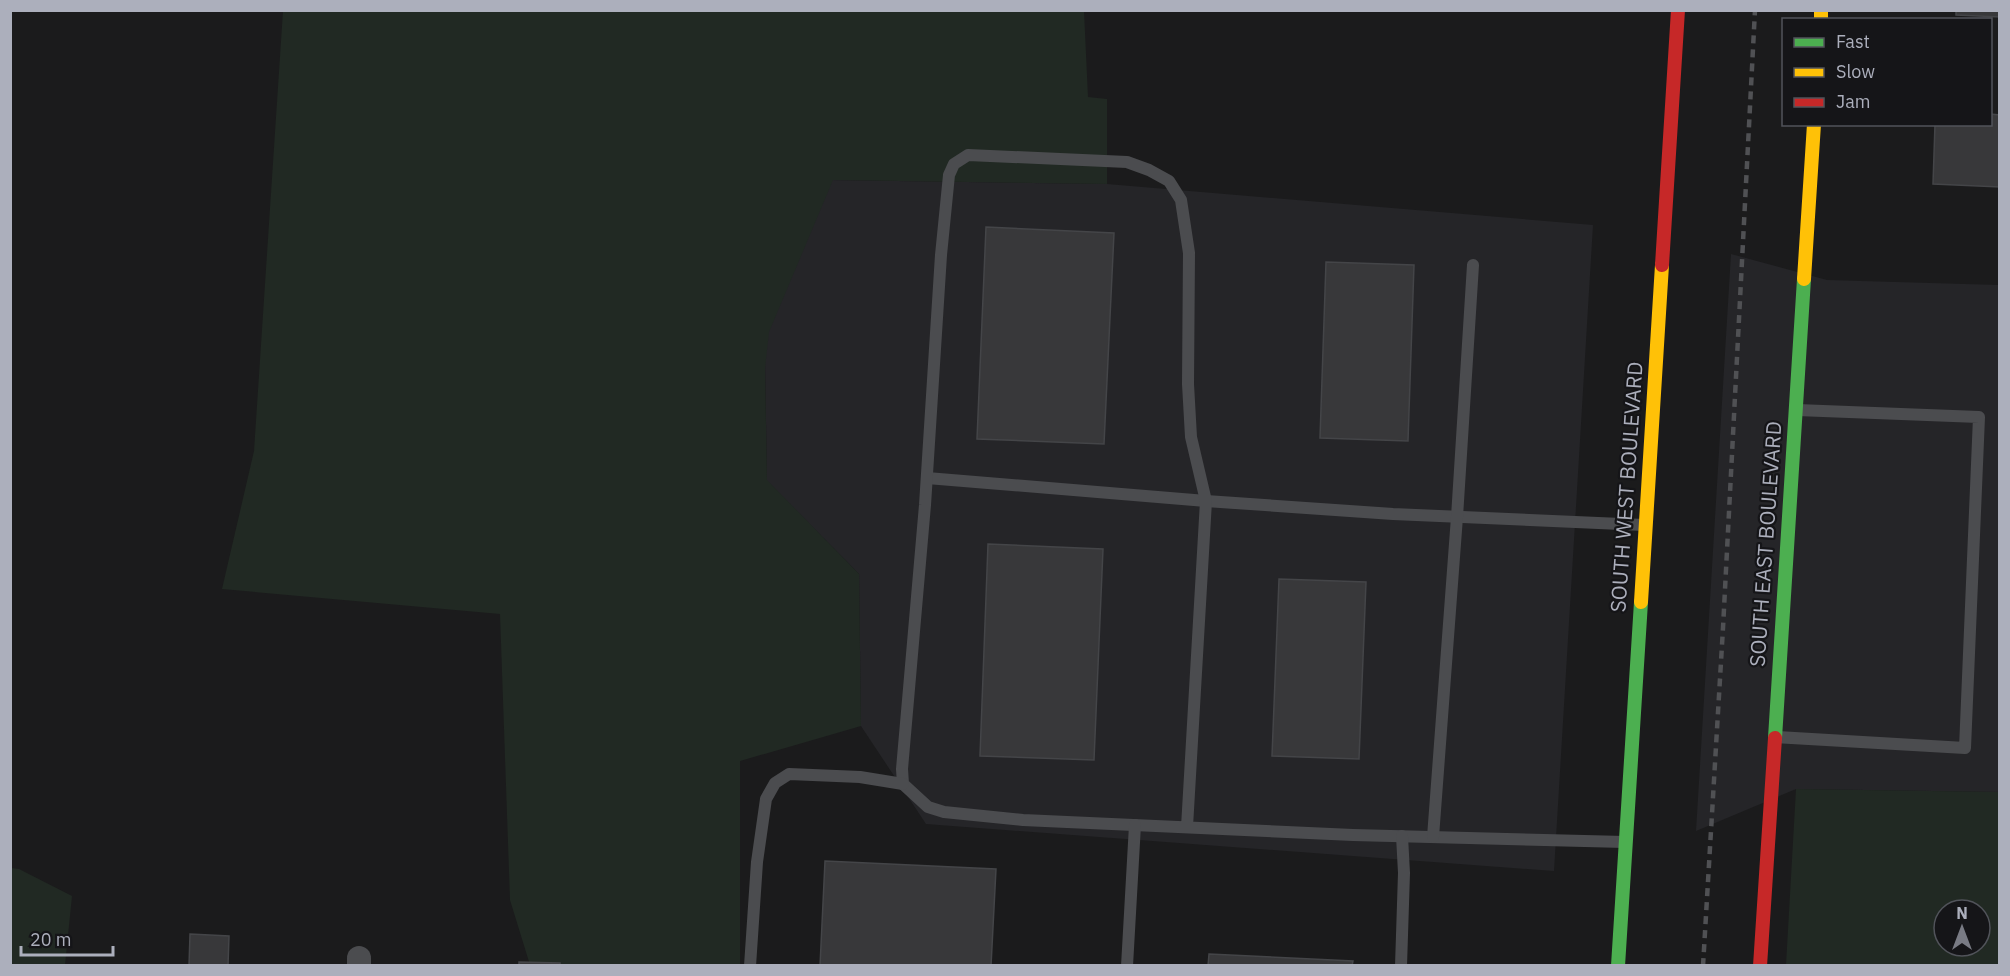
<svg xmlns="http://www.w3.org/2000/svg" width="2010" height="976" font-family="'IBM Plex Sans',sans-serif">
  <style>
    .built { fill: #252528 }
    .green { fill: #212923; fill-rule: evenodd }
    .building { fill: #38383a; stroke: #444548; stroke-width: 1.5 }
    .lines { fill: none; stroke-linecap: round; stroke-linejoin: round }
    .lane { stroke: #4b4c4f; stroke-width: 12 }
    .street { stroke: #4b4c4f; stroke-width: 24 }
    .fast { stroke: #4caf50; stroke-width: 14 }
    .slow { stroke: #ffc107; stroke-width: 14 }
    .jam { stroke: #c62828; stroke-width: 14 }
    .rail { stroke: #505154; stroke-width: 4.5; stroke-dasharray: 8 6; stroke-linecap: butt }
    .labels { text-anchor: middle; stroke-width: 4.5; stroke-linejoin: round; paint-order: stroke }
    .street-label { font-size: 21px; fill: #acafbc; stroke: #151518 }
  </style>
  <rect width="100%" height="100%" fill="#1b1b1c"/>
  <g class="built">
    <path d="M762,179L1107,184L1593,225L1554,871L926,824L861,726L859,574L767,481Z"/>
    <path d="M1731,254L1827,280L1999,285V792L1796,789L1696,831Z"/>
  </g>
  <g class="green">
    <path d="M283,11H1084L1088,97L1107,99V184L833,180L769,332L765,368L767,480L859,574L861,726L740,761V965H530L510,900L500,614L222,589L254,451Z"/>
    <path d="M1796,789L1999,792V965H1786ZM1944,910H1980V946H1944Z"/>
    <path d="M11,868L19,869L72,896L65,965H11Z"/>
  </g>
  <g class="building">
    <path d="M1956,10H2000V17L1956,15Z"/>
    <path d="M1990,114L2000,115V187L1933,184L1935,124H1990Z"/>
    <path d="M986,227L1114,233L1104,444L977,439Z"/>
    <path d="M1326,262L1414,265L1408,441L1320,438Z"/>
    <path d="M988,544L1103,549L1094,760L980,756Z"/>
    <path d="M1279,579L1366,582L1359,759L1272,756Z"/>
    <path d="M825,861L996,869L991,966H820Z"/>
    <path d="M190,934L229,936L228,966H189Z"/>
    <path d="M1209,954L1353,961L1352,966H1208Z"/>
    <path d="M519,962L560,963V966H519Z"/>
  </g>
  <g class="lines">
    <g class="lane">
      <path d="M927,478L1206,501L1393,514L1644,525"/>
      <path d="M1776,737L1965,748L1979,417L1797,410"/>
      <path d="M1187,827L1206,501L1191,437L1188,384L1189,253L1181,200L1169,181L1149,170L1127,162L968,155L954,164L949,175L941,255L925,505L902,769L903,784L928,807L944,812L1023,820L1353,835L1625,842"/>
      <path d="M1433,837L1457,517L1473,265"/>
      <path d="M750,966L757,862L766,799L775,783L789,774L860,777L903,784"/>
      <path d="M1127,966L1135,825"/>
      <path d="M1401,966L1404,873L1402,836"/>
    </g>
    <path class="street" d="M359,966V958"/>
    <g class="fast">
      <path d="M1775,738L1804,279"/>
      <path d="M1618,966L1641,602"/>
    </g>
    <g class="slow">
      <path d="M1821,10V20"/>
      <path d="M1804,279L1814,124"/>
      <path d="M1641,602L1662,265"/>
    </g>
    <g class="jam">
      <path d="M1662,265L1678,10"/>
      <path d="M1760,966L1775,738"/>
    </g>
    <path class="rail" d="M1703,966L1723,628L1755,10"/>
  </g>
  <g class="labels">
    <g class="street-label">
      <text transform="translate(1627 487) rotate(-86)" y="7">SOUTH WEST BOULEVARD</text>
      <text transform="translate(1766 544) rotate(-86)" y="7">SOUTH EAST BOULEVARD</text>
    </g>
  </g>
  <rect width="2010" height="976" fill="none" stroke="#acafbc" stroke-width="24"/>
  <rect x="1782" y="18" width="210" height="108" fill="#151518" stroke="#51535a" stroke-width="1.5"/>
  <rect x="1794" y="38" width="30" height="9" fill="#4caf50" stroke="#51535a" stroke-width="1.5"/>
  <text x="1836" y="48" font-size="18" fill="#acafbc">Fast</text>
  <rect x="1794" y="68" width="30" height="9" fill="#ffc107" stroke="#51535a" stroke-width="1.5"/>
  <text x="1836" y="78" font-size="18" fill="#acafbc">Slow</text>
  <rect x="1794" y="98" width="30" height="9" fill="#c62828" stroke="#51535a" stroke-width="1.5"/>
  <text x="1836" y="108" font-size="18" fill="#acafbc">Jam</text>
  <g transform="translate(1962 928)"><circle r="28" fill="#151518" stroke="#51535a" stroke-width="1.5"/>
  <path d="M0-4.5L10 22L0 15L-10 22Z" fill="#797b84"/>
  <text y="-9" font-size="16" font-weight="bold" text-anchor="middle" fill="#acafbc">N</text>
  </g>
  <path d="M21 946v9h92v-9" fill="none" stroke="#acafbc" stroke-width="3"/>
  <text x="30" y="946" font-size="18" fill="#acafbc" stroke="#151518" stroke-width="4.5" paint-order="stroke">20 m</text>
</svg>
